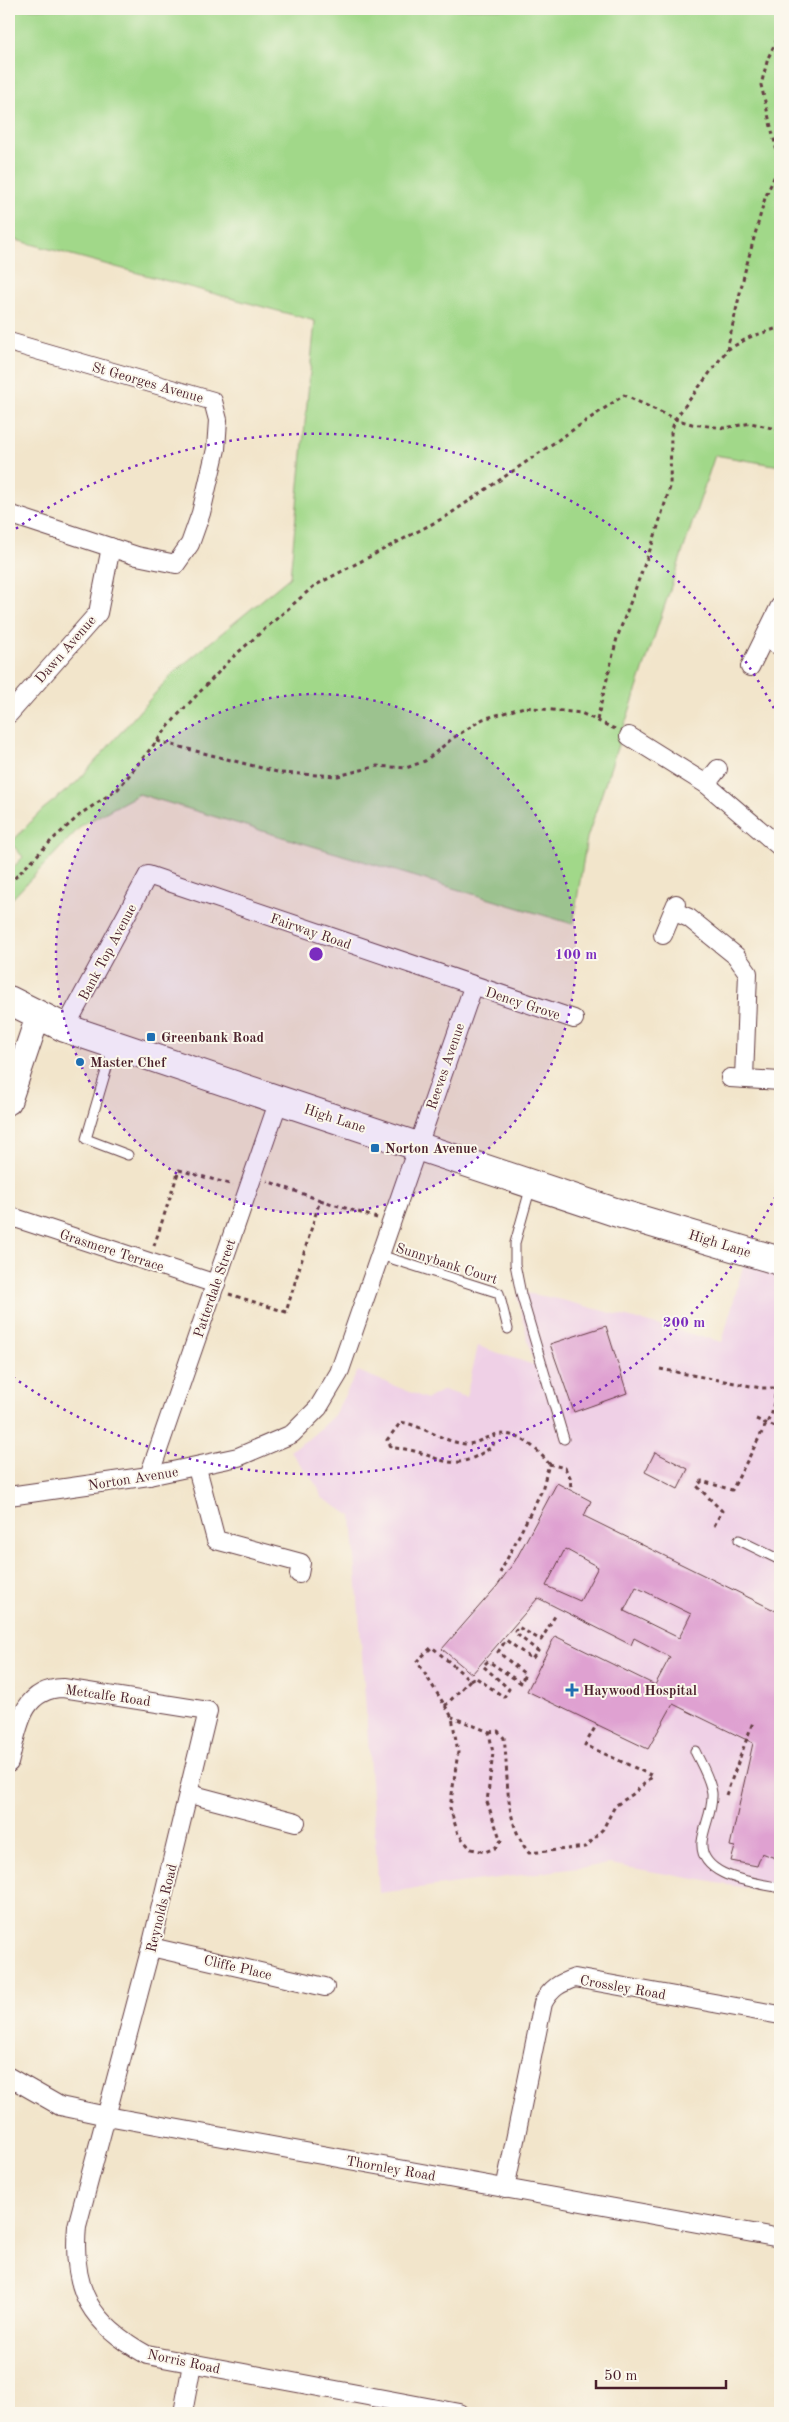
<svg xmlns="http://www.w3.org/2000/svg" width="789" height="2422" font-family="'Old Standard TT',serif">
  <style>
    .built { fill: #efd0e6 }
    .green { fill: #a1d889; stroke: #767c5a }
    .building { fill: #dfa1d1; fill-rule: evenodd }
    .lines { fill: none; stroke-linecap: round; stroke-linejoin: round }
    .lane-casing { stroke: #633d43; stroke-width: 11 }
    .street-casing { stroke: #633d43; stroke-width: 20 }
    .secondary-casing { stroke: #633d43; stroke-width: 26 }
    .primary-casing { stroke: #633d43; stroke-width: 30 }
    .path { stroke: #633d43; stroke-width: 3; stroke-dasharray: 4 4; stroke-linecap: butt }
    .lane { stroke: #fff; stroke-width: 9 }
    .street { stroke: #fff; stroke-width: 18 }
    .secondary { stroke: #fff; stroke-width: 24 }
    .primary { stroke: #fff; stroke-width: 28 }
    .ring { fill: none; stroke: #7b2cbf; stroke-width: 2.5; stroke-dasharray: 2.5 5 }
    .poi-dot { fill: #1f6fb2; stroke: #fbf7ec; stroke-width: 2 }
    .labels { text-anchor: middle; stroke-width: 4; stroke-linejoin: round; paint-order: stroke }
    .street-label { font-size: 14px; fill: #4a1f2b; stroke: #fbf7ec }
    .poi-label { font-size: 14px; font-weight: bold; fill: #4a1f2b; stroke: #fbf7ec; text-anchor: start }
    .centre { fill: #7b2cbf; stroke: #fbf7ec; stroke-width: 2.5 }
    .ring-label { font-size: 15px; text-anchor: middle; font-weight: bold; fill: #7b2cbf; stroke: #fbf7ec; stroke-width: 4; stroke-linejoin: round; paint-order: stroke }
  </style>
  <rect width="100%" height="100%" fill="#fbf7ec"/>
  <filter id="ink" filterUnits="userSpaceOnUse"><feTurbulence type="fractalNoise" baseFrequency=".02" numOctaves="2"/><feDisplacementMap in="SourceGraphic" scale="10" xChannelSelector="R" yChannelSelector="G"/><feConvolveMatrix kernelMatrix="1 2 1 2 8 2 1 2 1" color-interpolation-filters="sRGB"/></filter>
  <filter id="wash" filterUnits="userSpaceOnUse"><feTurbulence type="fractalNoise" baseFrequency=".0096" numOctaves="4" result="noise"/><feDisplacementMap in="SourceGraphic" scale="20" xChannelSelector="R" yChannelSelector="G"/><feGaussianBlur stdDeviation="1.12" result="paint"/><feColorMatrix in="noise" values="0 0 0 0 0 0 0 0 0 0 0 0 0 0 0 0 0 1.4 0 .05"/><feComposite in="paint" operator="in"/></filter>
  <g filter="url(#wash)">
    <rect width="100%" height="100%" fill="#f2e5cb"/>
    <path class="built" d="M744,1263L780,1272V1894L610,1864L379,1893L352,1516L321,1497L318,1487L290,1451L311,1437L334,1415L358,1371L427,1399L443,1390L466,1397L478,1346L534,1365L517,1295L526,1293L558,1299L722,1342Z"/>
    <path class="green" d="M9,9H780V466L715,455L587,838L573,924L139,794L82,825L9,902V872L23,857L11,843L42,810L77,782L173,673L290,577L315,321L9,238Z"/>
    <g id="blocks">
      <g class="building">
        <path d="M606,1326L627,1393L574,1412L550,1344Z"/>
        <path d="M655,1452L688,1469L678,1489L645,1472Z"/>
        <path d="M557,1483L591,1501L584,1516L780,1613V1838L775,1858L762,1853L757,1866L731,1861L735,1847L730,1846L753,1743L673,1704L648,1749L527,1691L555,1636L655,1685L670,1657L634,1638L631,1645L538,1598L472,1674L442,1649L497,1586L515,1561ZM565,1549L598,1567L580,1601L546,1586ZM636,1587L691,1614L679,1638L624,1611Z"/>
      </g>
    </g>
  </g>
  <g filter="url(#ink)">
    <use href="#blocks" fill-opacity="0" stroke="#633d43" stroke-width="1"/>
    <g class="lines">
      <defs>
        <g id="lane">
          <path d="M113,1047L86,1139L128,1155"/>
          <path d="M531,1186L515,1243V1264L521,1294L564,1439"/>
          <path d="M380,1255L499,1293L508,1329"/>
          <path d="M739,1540L780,1560"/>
          <path d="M695,1751C701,1764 710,1778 712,1793C713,1811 704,1825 702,1842C699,1878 755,1882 780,1888"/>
        </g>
        <g id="street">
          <path d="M9,342L213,401L218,420L216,449L201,513L190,544L176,564L137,556L9,514"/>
          <path d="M765,639L780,646"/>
          <path d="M750,667L780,606"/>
          <path d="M9,714L98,613L111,547"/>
          <path d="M629,736L706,784L780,847"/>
          <path d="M706,784L718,769"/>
          <path d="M673,911L689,918L736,956L748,973L744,1078"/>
          <path d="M663,935L676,904"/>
          <path d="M65,1028L148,875L574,1019"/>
          <path d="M730,1078L780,1081"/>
          <path d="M9,1216L216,1284"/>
          <path d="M197,1468L216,1540L301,1563L299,1574"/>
          <path d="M149,1476L279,1100"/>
          <path d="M9,1496L149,1476L238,1457L292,1434L318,1408L339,1373L473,987"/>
          <path d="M9,1763C18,1730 20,1689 63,1688L208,1711L151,1947L77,2226C71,2291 91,2324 147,2355L459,2413"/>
          <path d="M190,1794L296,1822"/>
          <path d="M151,1947L325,1987"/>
          <path d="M9,2077L60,2106L107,2116L780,2238"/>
          <path d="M505,2189L543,2003C551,1988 560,1983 575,1978L780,2015"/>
          <path d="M183,2413L192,2364"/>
        </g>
        <path id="secondary" d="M9,1102L38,1016"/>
        <path id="primary" d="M9,1000L65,1028L279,1100L615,1212L780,1261"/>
      </defs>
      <use href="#lane" class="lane-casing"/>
      <use href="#street" class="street-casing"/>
      <use href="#secondary" class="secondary-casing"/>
      <use href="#primary" class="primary-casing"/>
      <g class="path">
        <path d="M727,350L745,271L765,198L780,164L761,85L768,58L780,33"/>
        <path d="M597,720L617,638L654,539L670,487L671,433L675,419L727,350L750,337L775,329L780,332"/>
        <path d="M157,741L281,773L338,776L377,766L406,768L425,761L453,738L483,719L524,707L581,713L615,729"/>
        <path d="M9,884L52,840L82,813L118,789L177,716L234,656L314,586L447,516L624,395L675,419L692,424L724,428L751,423L780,430"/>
        <path d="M320,1200L377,1218"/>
        <path d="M154,1246L179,1170L233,1185"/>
        <path d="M229,1294L286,1312L320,1200L267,1181"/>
        <path d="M660,1369L761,1388H780"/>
        <path d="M756,1419L780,1429"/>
        <path d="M495,1434L493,1446C444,1481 440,1449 392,1448L387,1440L401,1422C424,1426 441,1441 465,1444C475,1445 485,1437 494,1435C517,1430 536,1447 549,1464L542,1490L500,1573"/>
        <path d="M549,1464L565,1468L570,1477L571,1488"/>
        <path d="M714,1526L722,1511L697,1486L702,1481L732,1490L772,1413L780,1366"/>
        <path d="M470,1680L475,1677L504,1697L509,1689L483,1666L488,1661L521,1683L525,1674L498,1652L506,1640L532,1659L538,1651L514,1632L518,1627L541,1640L555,1616"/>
        <path d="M445,1706L470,1680L432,1647L417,1661L452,1717L458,1752L450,1808L458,1834L471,1849L485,1852L495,1848L501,1841L487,1802L493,1753L489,1732L452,1717"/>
        <path d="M489,1732L498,1731L504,1738C509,1777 503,1820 529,1853L586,1847L603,1829L615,1806L633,1794L653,1776L585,1745L597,1724"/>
        <path d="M726,1795L753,1722"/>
        <path d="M779,1864L780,1860"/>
      </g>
      <use href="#lane" class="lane"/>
      <use href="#street" class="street"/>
      <use href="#secondary" class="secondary"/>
      <use href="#primary" class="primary"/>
    </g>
  </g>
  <circle cx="316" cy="954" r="260" fill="#7b2cbf" fill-opacity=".12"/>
  <g class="ring">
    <circle cx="316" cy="954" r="260"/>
    <path d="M779 1190A520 520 0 0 1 10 1375M10 533A520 520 0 0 1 779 718"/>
  </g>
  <g class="poi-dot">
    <rect x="146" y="1032" width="10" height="10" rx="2.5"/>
    <circle cx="80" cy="1062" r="5"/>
    <rect x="370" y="1143" width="10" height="10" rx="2.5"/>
    <path d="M569.5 1682.5h5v5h5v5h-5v5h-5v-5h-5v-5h5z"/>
  </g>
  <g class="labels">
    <g class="street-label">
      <text transform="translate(148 382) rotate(16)" y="5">St Georges Avenue</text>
      <text transform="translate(65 649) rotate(-49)" y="5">Dawn Avenue</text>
      <text transform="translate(311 931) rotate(19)" y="5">Fairway Road</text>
      <text transform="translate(107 952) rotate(-62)" y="5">Bank Top Avenue</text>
      <text transform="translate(523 1003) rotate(18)" y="5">Dency Grove</text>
      <text transform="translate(445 1066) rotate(-71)" y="5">Reeves Avenue</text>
      <text transform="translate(335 1118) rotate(18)" y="5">High Lane</text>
      <text transform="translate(720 1243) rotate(17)" y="5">High Lane</text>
      <text transform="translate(112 1250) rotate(18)" y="5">Grasmere Terrace</text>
      <text transform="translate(447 1263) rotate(18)" y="5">Sunnybank Court</text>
      <text transform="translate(214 1288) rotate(-71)" y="5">Patterdale Street</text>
      <text transform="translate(133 1478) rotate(-9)" y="5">Norton Avenue</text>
      <text transform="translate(108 1695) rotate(8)" y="5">Metcalfe Road</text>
      <text transform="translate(161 1908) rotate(-76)" y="5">Reynolds Road</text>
      <text transform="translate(238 1967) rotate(13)" y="5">Cliffe Place</text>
      <text transform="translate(623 1987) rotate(10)" y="5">Crossley Road</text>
      <text transform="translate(391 2168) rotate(10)" y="5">Thornley Road</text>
      <text transform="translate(184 2361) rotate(12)" y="5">Norris Road</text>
    </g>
    <g class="poi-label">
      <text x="161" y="1042">Greenbank Road</text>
      <text x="90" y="1067">Master Chef</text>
      <text x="385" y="1153">Norton Avenue</text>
      <text x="583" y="1695">Haywood Hospital</text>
    </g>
  </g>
  <circle cx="316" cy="954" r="8" class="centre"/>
  <g class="ring-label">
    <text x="576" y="959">100 m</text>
    <text x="684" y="1327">200 m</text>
  </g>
  <rect width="789" height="2422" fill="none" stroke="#fbf7ec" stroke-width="30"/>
  <path d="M596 2380v8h130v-8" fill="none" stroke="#4a1f2b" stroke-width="2.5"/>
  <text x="604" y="2380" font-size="15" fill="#4a1f2b" stroke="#fbf7ec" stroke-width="4" paint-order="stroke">50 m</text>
</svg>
